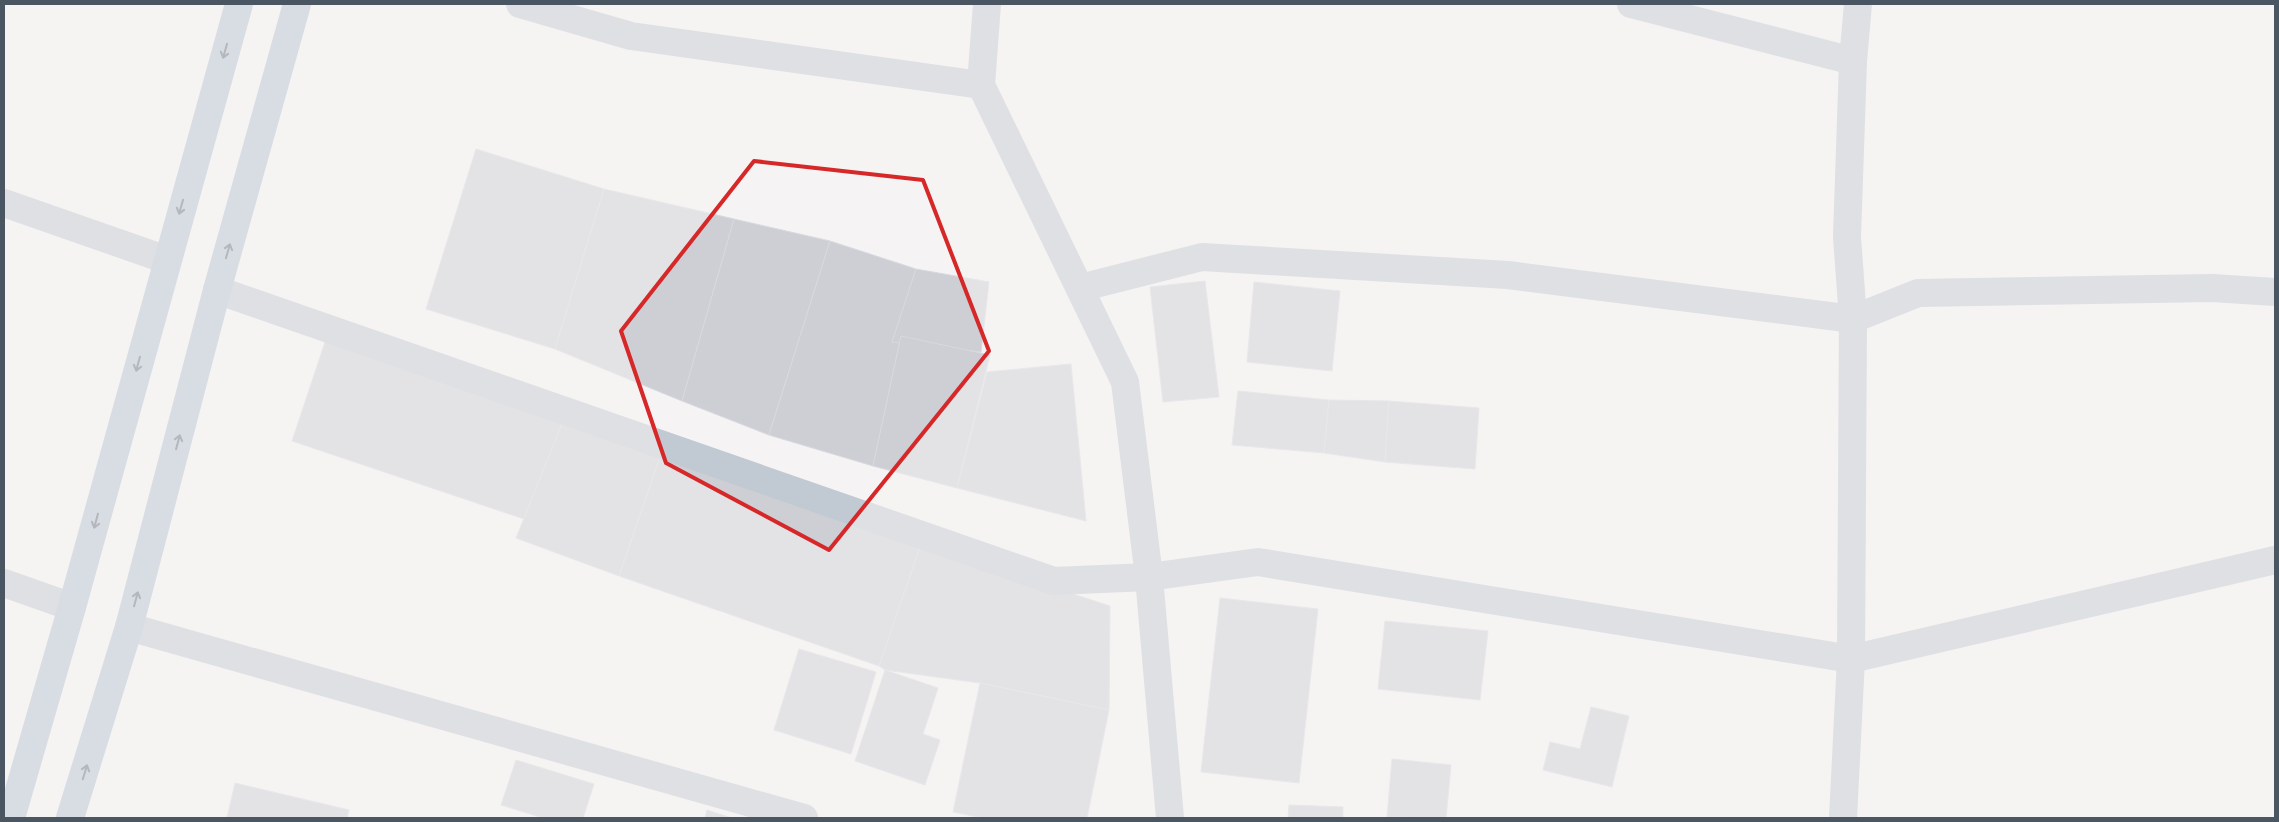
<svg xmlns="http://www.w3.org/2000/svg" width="2279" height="822" font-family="'Roboto Condensed',sans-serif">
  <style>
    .building { fill: #cdcfd5; stroke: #d7d9de }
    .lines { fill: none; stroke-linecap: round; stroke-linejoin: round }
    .minor { stroke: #c1cad2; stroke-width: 28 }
    .major { stroke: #b3c2d1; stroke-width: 28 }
    .oneway { stroke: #64717d }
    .marked { fill: none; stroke: #d62828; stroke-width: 4; stroke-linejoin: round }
  </style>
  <rect width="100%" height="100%" fill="#f5f3f3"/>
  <g class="building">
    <path d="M476,149L604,189L555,349L426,309Z"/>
    <path d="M604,189L734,219L682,401L555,349Z"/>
    <path d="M734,219L830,241L769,435L682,401Z"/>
    <path d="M830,241L916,269L892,342L901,336L873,466L769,435Z"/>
    <path d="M916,269L989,282L981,352L892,342Z"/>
    <path d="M1205,281L1219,397L1163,402L1150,287Z"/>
    <path d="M1254,282L1340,291L1332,371L1247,362Z"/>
    <path d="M901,336L990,355L957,488L873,466Z"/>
    <path d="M326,339L564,419L524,519L292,441Z"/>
    <path d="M1071,364L1086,521L957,488L987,372Z"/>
    <path d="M1238,391L1329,400L1324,453L1232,445Z"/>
    <path d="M1329,400L1389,401L1385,462L1324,453Z"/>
    <path d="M1389,401L1479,408L1475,469L1385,462Z"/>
    <path d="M564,419L661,454L619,576L516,538Z"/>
    <path d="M661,454L921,544L879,666L619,576Z"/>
    <path d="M921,544L1110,606L1109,710L980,683L885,670L879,666Z"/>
    <path d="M1220,598L1318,609L1299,783L1201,772Z"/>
    <path d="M1385,621L1488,631L1480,700L1378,689Z"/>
    <path d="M799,649L876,672L851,754L774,730Z"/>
    <path d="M885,670L938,688L923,734L940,740L925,785L855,761Z"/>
    <path d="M980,683L1109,710L1087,818H982L953,812Z"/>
    <path d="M1591,707L1629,716L1612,787L1543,770L1550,742L1580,749Z"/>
    <path d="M1392,759L1451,765L1446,818L1387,817Z"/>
    <path d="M516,760L594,784L583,818H543L501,805Z"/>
    <path d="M235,783L349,810L347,818H227Z"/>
    <path d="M1289,805L1343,807V818H1288Z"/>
    <path d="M707,810L732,818H705Z"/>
  </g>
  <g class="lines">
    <g class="minor">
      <path d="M520,4L631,36L981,85"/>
      <path d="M987,4L981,85L1125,382L1149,577L1170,818"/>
      <path d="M1631,4L1853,61"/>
      <path d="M4,203L167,260"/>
      <path d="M1080,288L1202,257L1508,275L1853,319L1918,293L2212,288L2275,292"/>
      <path d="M217,290L1054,581L1149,577L1258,562L1851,659L2275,560"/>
      <path d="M4,583L72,607"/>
      <path d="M129,627L804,818"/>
      <path d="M1843,818L1851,659L1853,319L1847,237L1853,61L1858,4"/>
    </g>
    <g class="major">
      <path d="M11,818L72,607L239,4"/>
      <path d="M70,818L129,627L217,290L297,4"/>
    </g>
  </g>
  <defs><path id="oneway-shaft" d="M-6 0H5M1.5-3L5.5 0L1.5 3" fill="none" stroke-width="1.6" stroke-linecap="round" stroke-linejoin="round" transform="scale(1.25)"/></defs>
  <g class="oneway">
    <use href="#oneway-shaft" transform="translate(225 51) rotate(106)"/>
    <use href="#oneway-shaft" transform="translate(181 207) rotate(106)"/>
    <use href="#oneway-shaft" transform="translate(228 251) rotate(-74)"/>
    <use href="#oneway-shaft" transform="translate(138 364) rotate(105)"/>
    <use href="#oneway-shaft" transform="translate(178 442) rotate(-75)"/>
    <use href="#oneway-shaft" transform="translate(96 521) rotate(105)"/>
    <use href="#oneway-shaft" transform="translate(136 599) rotate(-75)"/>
    <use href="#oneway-shaft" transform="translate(85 772) rotate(-73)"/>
  </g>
  <path d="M0 0H2279V822H0ZM754,161L923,180L989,351L829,550L666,463L621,331Z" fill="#f5f3f3" fill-opacity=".55" fill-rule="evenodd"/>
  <path class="marked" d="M754,161L923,180L989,351L829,550L666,463L621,331Z"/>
  <rect width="2279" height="822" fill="none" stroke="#4a5661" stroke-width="10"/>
</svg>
